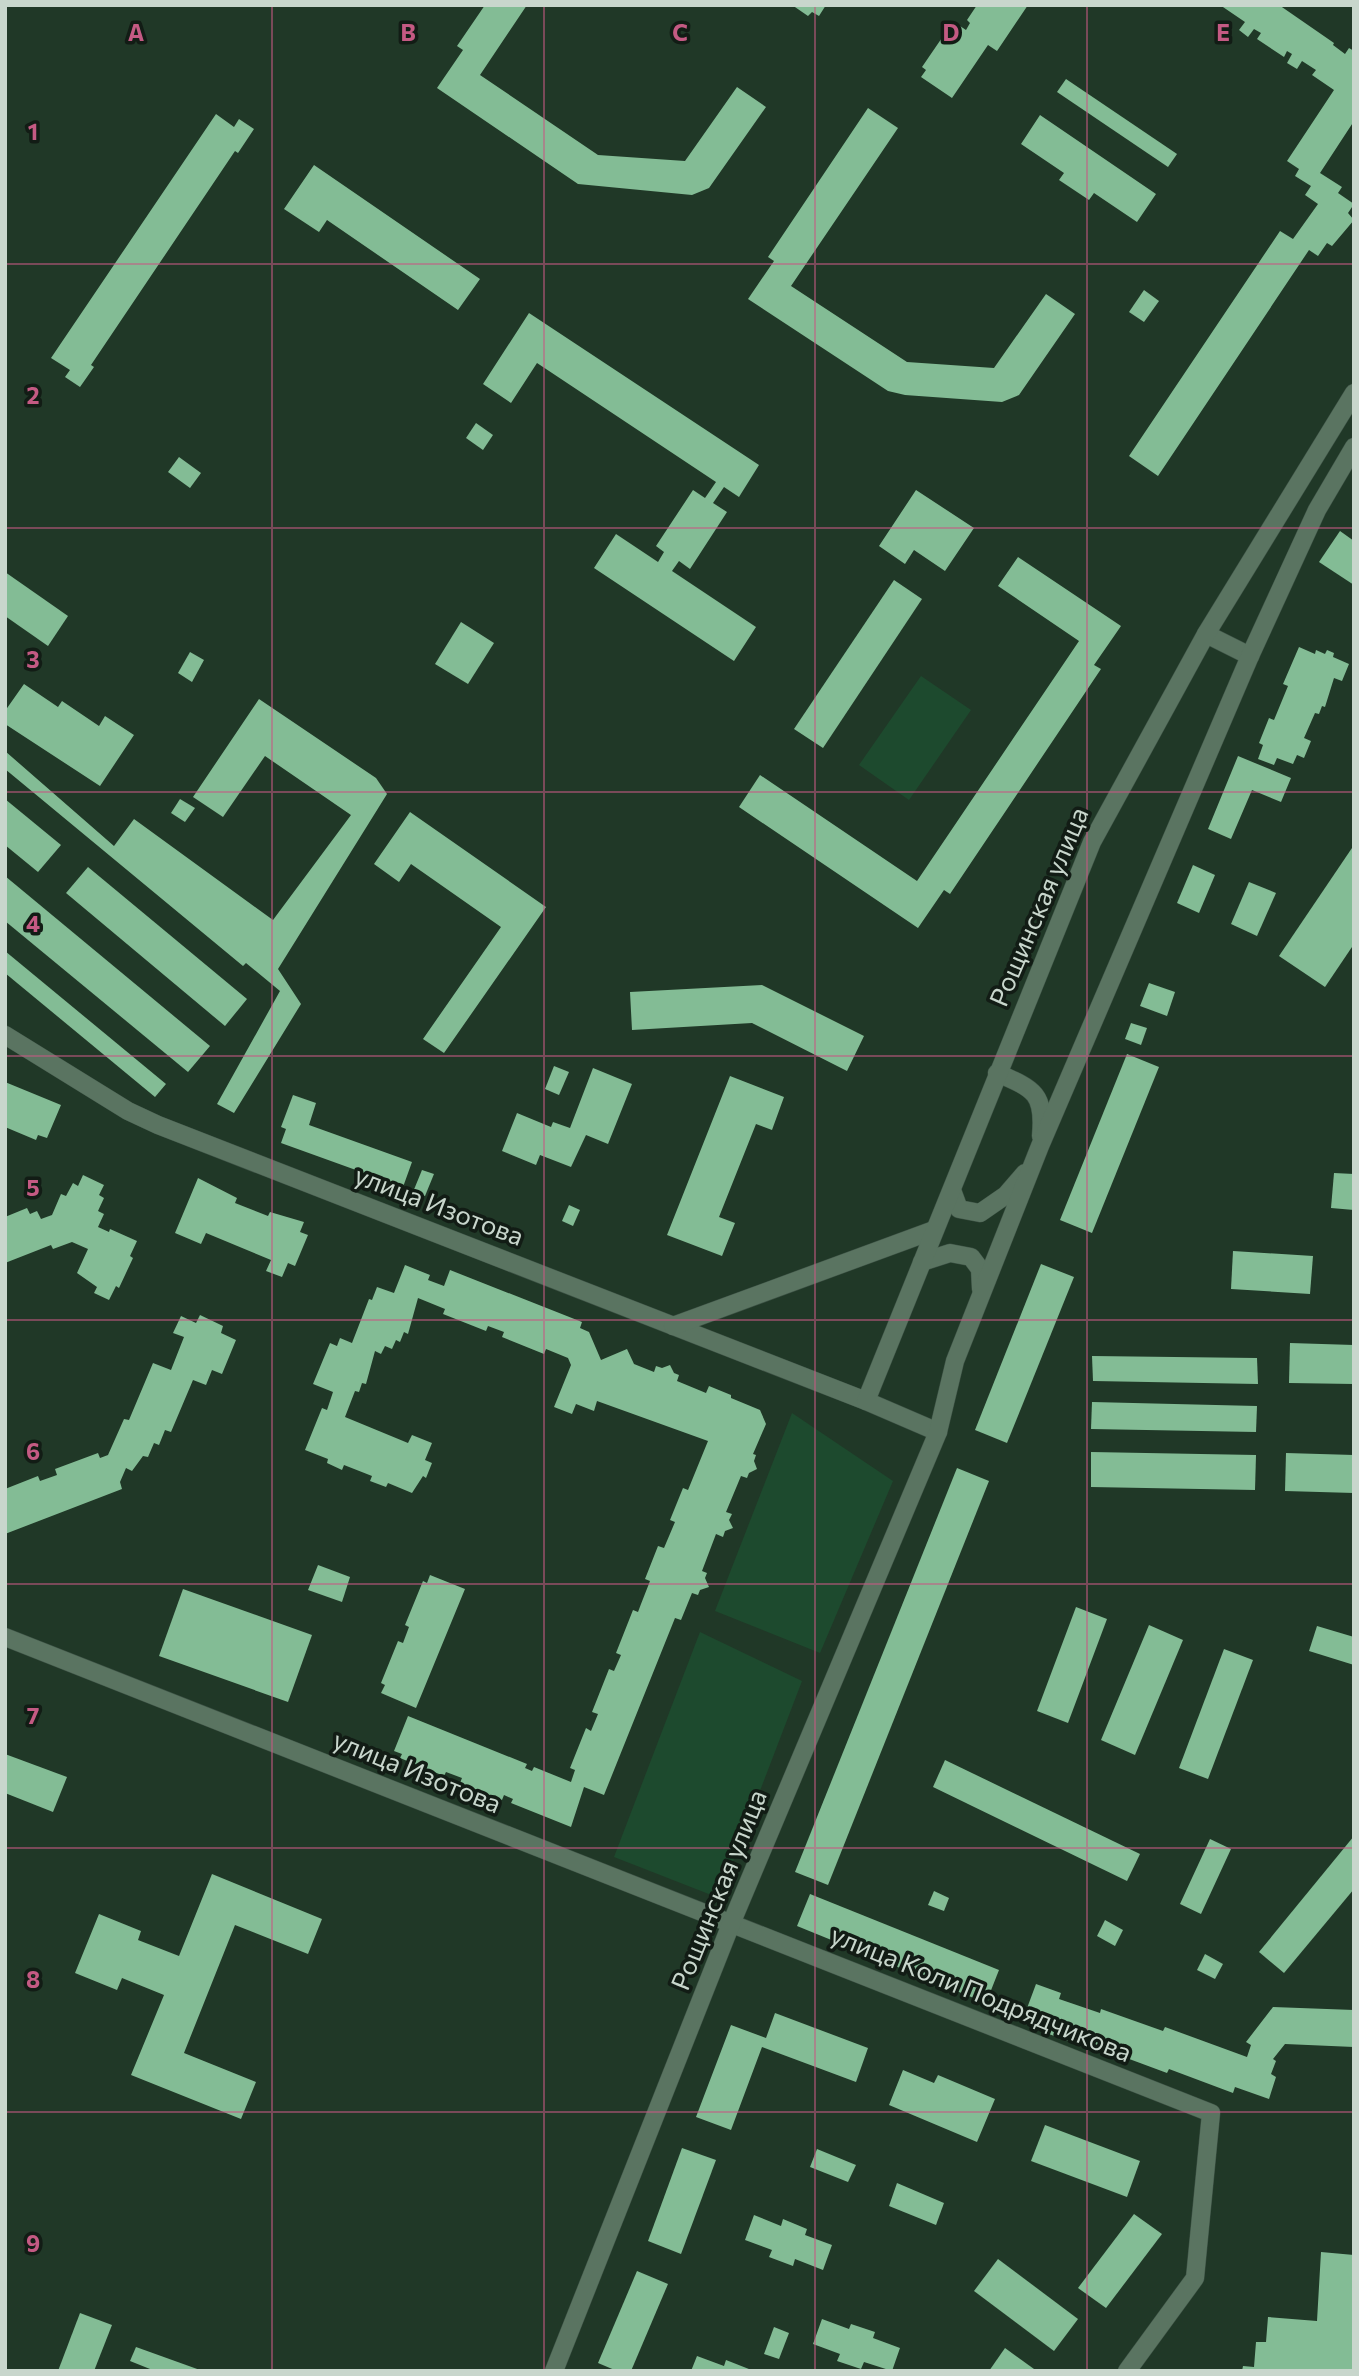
<svg xmlns="http://www.w3.org/2000/svg" width="1359" height="2376" font-family="Commissioner,sans-serif">
  <style>
    .green { fill: #1d4a2e }
    .building { fill: #83bc95 }
    .lines { fill: none; stroke-linecap: round; stroke-linejoin: round }
    .minor-casing { stroke: #3d5245; stroke-width: 19 }
    .tertiary-casing { stroke: #3d5245; stroke-width: 19 }
    .minor { stroke: #5a7461; stroke-width: 18 }
    .tertiary { stroke: #5a7461; stroke-width: 18 }
    .grid { fill: none; stroke: #c45a83; stroke-width: 2; stroke-opacity: 0.55 }
    .labels { text-anchor: middle; stroke-width: 7; stroke-linejoin: round; paint-order: stroke }
    .street-label { font-size: 26px; fill: #c8d6cc; stroke: #121c15 }
    .grid-label { font-size: 23px; text-anchor: middle; font-weight: bold; fill: #c45a83; stroke: #121c15; stroke-width: 7; stroke-linejoin: round; paint-order: stroke }
  </style>
  <rect width="100%" height="100%" fill="#203827"/>
  <g class="green">
    <path d="M921,676L971,710L909,800L859,765Z"/>
    <path d="M792,1413L893,1481L820,1653L715,1611Z"/>
    <path d="M700,1632L802,1681L719,1898L614,1857Z"/>
  </g>
  <g class="building">
    <path d="M485,5H527L480,75L598,155L685,161L737,87L766,107L709,188L692,195L578,184L437,88L463,50L457,46Z"/>
    <path d="M792,5H826L819,16L812,12L808,16Z"/>
    <path d="M977,5H1028L997,51L988,45L952,98L921,77L926,70L922,67L948,29L952,32L957,24L966,30L970,23L967,20Z"/>
    <path d="M1220,5H1279L1334,43L1333,45L1345,54L1349,48L1354,51V121L1320,173L1342,187L1338,193L1354,204L1348,213L1354,220L1332,246L1327,243L1318,256L1309,250L1158,476L1129,456L1280,231L1293,239L1318,204L1305,195L1311,186L1295,176L1299,169L1287,161L1334,90L1312,75L1316,70L1302,61L1297,69L1287,63L1292,54L1287,51L1284,57L1257,39L1261,33L1254,29L1248,37L1239,30L1245,22Z"/>
    <path d="M1066,79L1177,154L1168,167L1057,92Z"/>
    <path d="M868,108L898,128L791,286L907,362L994,368L1046,294L1075,314L1019,395L1002,402L905,395L888,391L748,299L774,261L768,257Z"/>
    <path d="M216,114L234,127L239,119L254,129L238,153L235,151L91,365L94,367L80,387L65,377L70,370L51,358Z"/>
    <path d="M1040,115L1156,194L1137,222L1094,193L1089,200L1059,180L1064,173L1021,144Z"/>
    <path d="M314,165L480,279L458,310L327,220L319,232L284,209Z"/>
    <path d="M1144,290L1159,301L1144,322L1129,312Z"/>
    <path d="M529,313L759,465L739,497L724,487L713,503L727,512L690,569L679,561L672,571L756,627L734,661L594,568L616,534L658,562L664,552L656,546L693,490L705,498L716,482L537,363L511,403L483,384Z"/>
    <path d="M476,423L493,435L483,450L466,438Z"/>
    <path d="M179,457L201,473L190,488L168,472Z"/>
    <path d="M916,490L974,528L945,571L914,550L905,564L879,546Z"/>
    <path d="M1340,531L1354,541V585L1319,562Z"/>
    <path d="M1018,557L1121,626L1094,665L1101,669L950,894L944,890L918,928L739,807L760,775L917,881L1079,641L998,586Z"/>
    <path d="M5,572L68,616L48,646L5,616Z"/>
    <path d="M894,580L922,599L823,748L794,729Z"/>
    <path d="M461,622L494,643L468,684L435,664Z"/>
    <path d="M1299,647L1315,654L1316,650L1325,654L1327,650L1334,653L1333,657L1349,664L1342,681L1334,678L1325,707L1322,706L1319,714L1315,713L1304,738L1311,741L1304,758L1297,755L1293,764L1277,758L1274,765L1258,759L1263,745L1259,743L1269,718L1274,720L1288,686L1283,684Z"/>
    <path d="M190,652L204,660L192,682L178,673Z"/>
    <path d="M24,684L58,707L62,701L99,726L105,716L134,735L100,786L5,724V711Z"/>
    <path d="M259,699L376,778L387,794L278,969L301,1004L234,1113L217,1104L280,991L246,963L243,966L5,769V751L114,846L134,819L273,920L351,815L265,756L223,817L193,797Z"/>
    <path d="M1238,756L1291,778L1281,802L1252,790L1231,839L1208,829Z"/>
    <path d="M5,799L61,845L38,872L5,845Z"/>
    <path d="M180,799L195,808L185,822L171,813Z"/>
    <path d="M410,812L546,907L444,1053L423,1039L501,927L411,864L399,882L374,864Z"/>
    <path d="M1354,845V944L1325,987L1279,956Z"/>
    <path d="M1193,865L1215,875L1199,913L1177,903Z"/>
    <path d="M88,867L247,999L225,1026L66,893Z"/>
    <path d="M5,876L210,1046L188,1072L5,921Z"/>
    <path d="M1249,882L1276,893L1257,936L1231,924Z"/>
    <path d="M5,951L166,1084L155,1097L5,973Z"/>
    <path d="M1149,983L1175,992L1167,1016L1140,1006Z"/>
    <path d="M762,985L864,1036L847,1071L752,1023L632,1030L630,992Z"/>
    <path d="M1131,1023L1147,1028L1141,1045L1125,1039Z"/>
    <path d="M1127,1054L1159,1067L1092,1233L1060,1220Z"/>
    <path d="M554,1066L569,1072L559,1095L545,1089Z"/>
    <path d="M593,1068L632,1084L608,1144L586,1135L571,1167L540,1155L536,1165L502,1151L517,1113L551,1127L553,1122L570,1128Z"/>
    <path d="M730,1076L784,1097L772,1130L756,1124L719,1217L735,1223L722,1256L667,1235Z"/>
    <path d="M5,1082L61,1105L47,1138L38,1135L36,1140L5,1127Z"/>
    <path d="M293,1095L316,1103L309,1125L412,1162L403,1187L281,1143L286,1129L281,1127Z"/>
    <path d="M422,1170L434,1174L425,1196L413,1192Z"/>
    <path d="M1334,1173L1354,1174V1210L1331,1208Z"/>
    <path d="M83,1175L104,1185L99,1195L104,1198L98,1211L104,1214L98,1227L109,1232L110,1229L137,1241L130,1256L133,1258L119,1288L116,1286L109,1300L94,1293L97,1287L77,1273L88,1249L72,1242L53,1249L51,1245L5,1263V1217L27,1208L30,1214L37,1211L41,1219L52,1215L61,1194L66,1196L73,1183L78,1186Z"/>
    <path d="M198,1178L237,1198L235,1203L268,1216L270,1212L304,1222L300,1232L308,1235L295,1266L288,1263L282,1277L266,1271L271,1260L206,1233L201,1244L175,1233Z"/>
    <path d="M569,1205L580,1210L573,1226L562,1221Z"/>
    <path d="M1233,1251L1313,1256L1310,1294L1231,1289Z"/>
    <path d="M1041,1264L1074,1277L1007,1443L975,1430Z"/>
    <path d="M405,1265L430,1275L428,1280L444,1286L450,1270L582,1322L580,1328L589,1332L601,1360L627,1349L634,1364L654,1372L656,1366L662,1368L670,1365L674,1373L679,1375L677,1381L706,1393L709,1386L731,1395V1398L760,1410L766,1424L753,1454L756,1455L754,1461L757,1469L749,1473L747,1478L741,1476L726,1512L732,1514L729,1520L733,1528L725,1531L723,1537L716,1534L702,1571L707,1573L705,1578L709,1587L700,1590L698,1595L692,1593L681,1620L675,1618L604,1795L584,1787L571,1827L511,1803L513,1799L504,1795L502,1800L460,1783L462,1778L446,1772L444,1776L400,1758L402,1754L394,1751L408,1716L527,1764L525,1768L532,1771L534,1767L571,1782L575,1770L570,1768L586,1728L591,1731L598,1714L592,1712L609,1669L614,1671L621,1655L616,1653L633,1610L638,1612L641,1604L650,1581L645,1579L658,1546L664,1548L675,1522L670,1520L683,1488L688,1490L708,1441L597,1401L594,1411L576,1404L572,1414L554,1407L571,1365L568,1358L546,1349L544,1354L502,1337L504,1332L488,1326L486,1331L443,1314L445,1309L418,1298L408,1334L404,1332L400,1342L396,1340L392,1349L385,1346L381,1354L375,1351L366,1384L362,1383L359,1392L355,1391L345,1417L408,1443L412,1435L432,1443L425,1460L432,1463L426,1478L423,1476L412,1493L388,1483L386,1487L370,1481L372,1476L344,1465L342,1470L327,1463L328,1459L305,1450L322,1408L327,1410L333,1392L313,1384L330,1343L337,1346L340,1338L352,1343L369,1299L372,1300L377,1287L394,1293Z"/>
    <path d="M200,1315L223,1326L221,1333L236,1340L222,1374L212,1370L206,1385L193,1380L171,1432L165,1430L159,1445L154,1443L148,1457L143,1456L132,1471L126,1468L120,1482L122,1489L5,1534V1489L38,1476L40,1481L57,1475L55,1469L98,1453L100,1458L108,1455L124,1419L129,1420L153,1363L171,1370L184,1337L173,1333L181,1316L196,1323Z"/>
    <path d="M1290,1343L1354,1345V1384L1289,1383Z"/>
    <path d="M1092,1356L1257,1358L1258,1384L1093,1381Z"/>
    <path d="M1092,1402L1257,1406L1256,1432L1091,1429Z"/>
    <path d="M1091,1452L1256,1455L1255,1490L1091,1487Z"/>
    <path d="M1286,1453L1354,1455V1493L1285,1491Z"/>
    <path d="M957,1468L989,1481L828,1885L795,1872Z"/>
    <path d="M318,1565L350,1577L342,1602L308,1590Z"/>
    <path d="M430,1575L465,1589L416,1708L381,1693L385,1685L381,1683L398,1641L403,1643L409,1627L405,1625L423,1581L427,1583Z"/>
    <path d="M183,1589L312,1635L288,1702L159,1656Z"/>
    <path d="M1076,1607L1107,1619L1068,1723L1037,1711Z"/>
    <path d="M1149,1625L1183,1640L1135,1755L1101,1740Z"/>
    <path d="M1317,1626L1354,1637V1665L1309,1651Z"/>
    <path d="M1224,1649L1253,1660L1208,1779L1179,1768Z"/>
    <path d="M5,1754L67,1777L53,1812L5,1793Z"/>
    <path d="M945,1760L1140,1854L1127,1881L933,1787Z"/>
    <path d="M1354,1836V1889L1284,1973L1259,1952Z"/>
    <path d="M1210,1839L1231,1849L1201,1914L1180,1904Z"/>
    <path d="M212,1874L322,1919L308,1954L235,1925L184,2053L256,2082L241,2119L131,2075L164,1995L122,1978L117,1990L75,1973L99,1914L141,1931L138,1940L179,1956Z"/>
    <path d="M934,1891L949,1898L944,1911L928,1905Z"/>
    <path d="M810,1894L999,1970L986,2003L797,1926Z"/>
    <path d="M1105,1920L1123,1930L1115,1946L1097,1936Z"/>
    <path d="M1205,1954L1223,1964L1215,1979L1197,1970Z"/>
    <path d="M1036,1984L1061,1993L1059,1999L1100,2013L1101,2009L1163,2031L1165,2027L1247,2057L1251,2045L1246,2042L1273,2007L1354,2010V2047L1285,2044L1273,2059L1276,2061L1271,2074L1276,2077L1269,2099L1235,2087L1233,2093L1169,2069L1167,2073L1105,2050L1104,2054L1035,2029L1037,2024L1023,2019Z"/>
    <path d="M775,2013L868,2048L856,2082L762,2047L731,2130L696,2117L731,2025L766,2038Z"/>
    <path d="M903,2070L934,2083L938,2075L995,2099L977,2142L889,2105Z"/>
    <path d="M1045,2125L1140,2161L1127,2197L1031,2161Z"/>
    <path d="M682,2148L716,2160L681,2254L648,2241Z"/>
    <path d="M817,2149L856,2165L848,2182L810,2167Z"/>
    <path d="M897,2183L944,2203L936,2225L889,2206Z"/>
    <path d="M1134,2214L1162,2234L1106,2308L1078,2288Z"/>
    <path d="M754,2215L781,2226L783,2219L807,2229L805,2235L832,2245L823,2270L795,2259L793,2266L769,2257L772,2250L745,2240Z"/>
    <path d="M1321,2252L1354,2255V2371H1242L1243,2366L1254,2367L1256,2342H1266L1268,2317L1317,2321Z"/>
    <path d="M998,2259L1078,2319L1054,2351L974,2291Z"/>
    <path d="M637,2271L668,2284L631,2371H617L598,2363Z"/>
    <path d="M80,2313L112,2325L94,2371H58Z"/>
    <path d="M822,2319L849,2329L851,2324L875,2332L873,2338L900,2348L892,2371L864,2362L861,2369L837,2361L840,2354L813,2344Z"/>
    <path d="M774,2327L789,2333L779,2359L764,2354Z"/>
    <path d="M136,2347L200,2370V2371H155L130,2361Z"/>
    <path d="M1005,2348L1034,2369L1033,2371H989Z"/>
    <path d="M697,2356L724,2366L726,2360L754,2371H691Z"/>
  </g>
  <g class="lines">
    <defs>
      <g id="minor">
        <path d="M5,1035L128,1111L158,1125L866,1401"/>
        <path d="M673,1326L934,1230"/>
        <path d="M5,1637L1211,2113L1195,2278L1127,2371"/>
      </g>
      <g id="tertiary">
        <path d="M1206,634L1250,656"/>
        <path d="M997,1073C1034,1089 1045,1093 1041,1136"/>
        <path d="M952,1190L959,1209L980,1213L1006,1195L1025,1173"/>
        <path d="M922,1262L950,1253L971,1257L980,1269L981,1289"/>
        <path d="M938,1432L866,1401L1092,842L1206,634L1354,393"/>
        <path d="M554,2371L731,1924L938,1432L955,1361L1040,1146L1250,656L1317,510L1354,447"/>
      </g>
    </defs>
    <use href="#minor" class="minor-casing"/>
    <use href="#tertiary" class="tertiary-casing"/>
    <use href="#minor" class="minor"/>
    <use href="#tertiary" class="tertiary"/>
  </g>
  <path class="grid" d="M272,5V2371M544,5V2371M815,5V2371M1087,5V2371M5,264H1354M5,528H1354M5,792H1354M5,1056H1354M5,1320H1354M5,1584H1354M5,1848H1354M5,2112H1354"/>
  <g class="labels">
    <g class="street-label">
      <text transform="translate(1039 907) rotate(-67)" y="9">Рощинская улица</text>
      <text transform="translate(439 1206) rotate(21)" y="9">улица Изотова</text>
      <text transform="translate(417 1772) rotate(22)" y="9">улица Изотова</text>
      <text transform="translate(719 1890) rotate(-68)" y="9">Рощинская улица</text>
      <text transform="translate(981 1994) rotate(22)" y="9">улица Коли Подрядчикова</text>
    </g>
  </g>
  <g class="grid-label">
    <text x="136" y="41">A</text>
    <text x="408" y="41">B</text>
    <text x="680" y="41">C</text>
    <text x="951" y="41">D</text>
    <text x="1223" y="41">E</text>
    <text x="33" y="140">1</text>
    <text x="33" y="404">2</text>
    <text x="33" y="668">3</text>
    <text x="33" y="932">4</text>
    <text x="33" y="1196">5</text>
    <text x="33" y="1460">6</text>
    <text x="33" y="1724">7</text>
    <text x="33" y="1988">8</text>
    <text x="33" y="2252">9</text>
  </g>
  <rect width="1359" height="2376" fill="none" stroke="#c8d6cc" stroke-width="14"/>
</svg>
